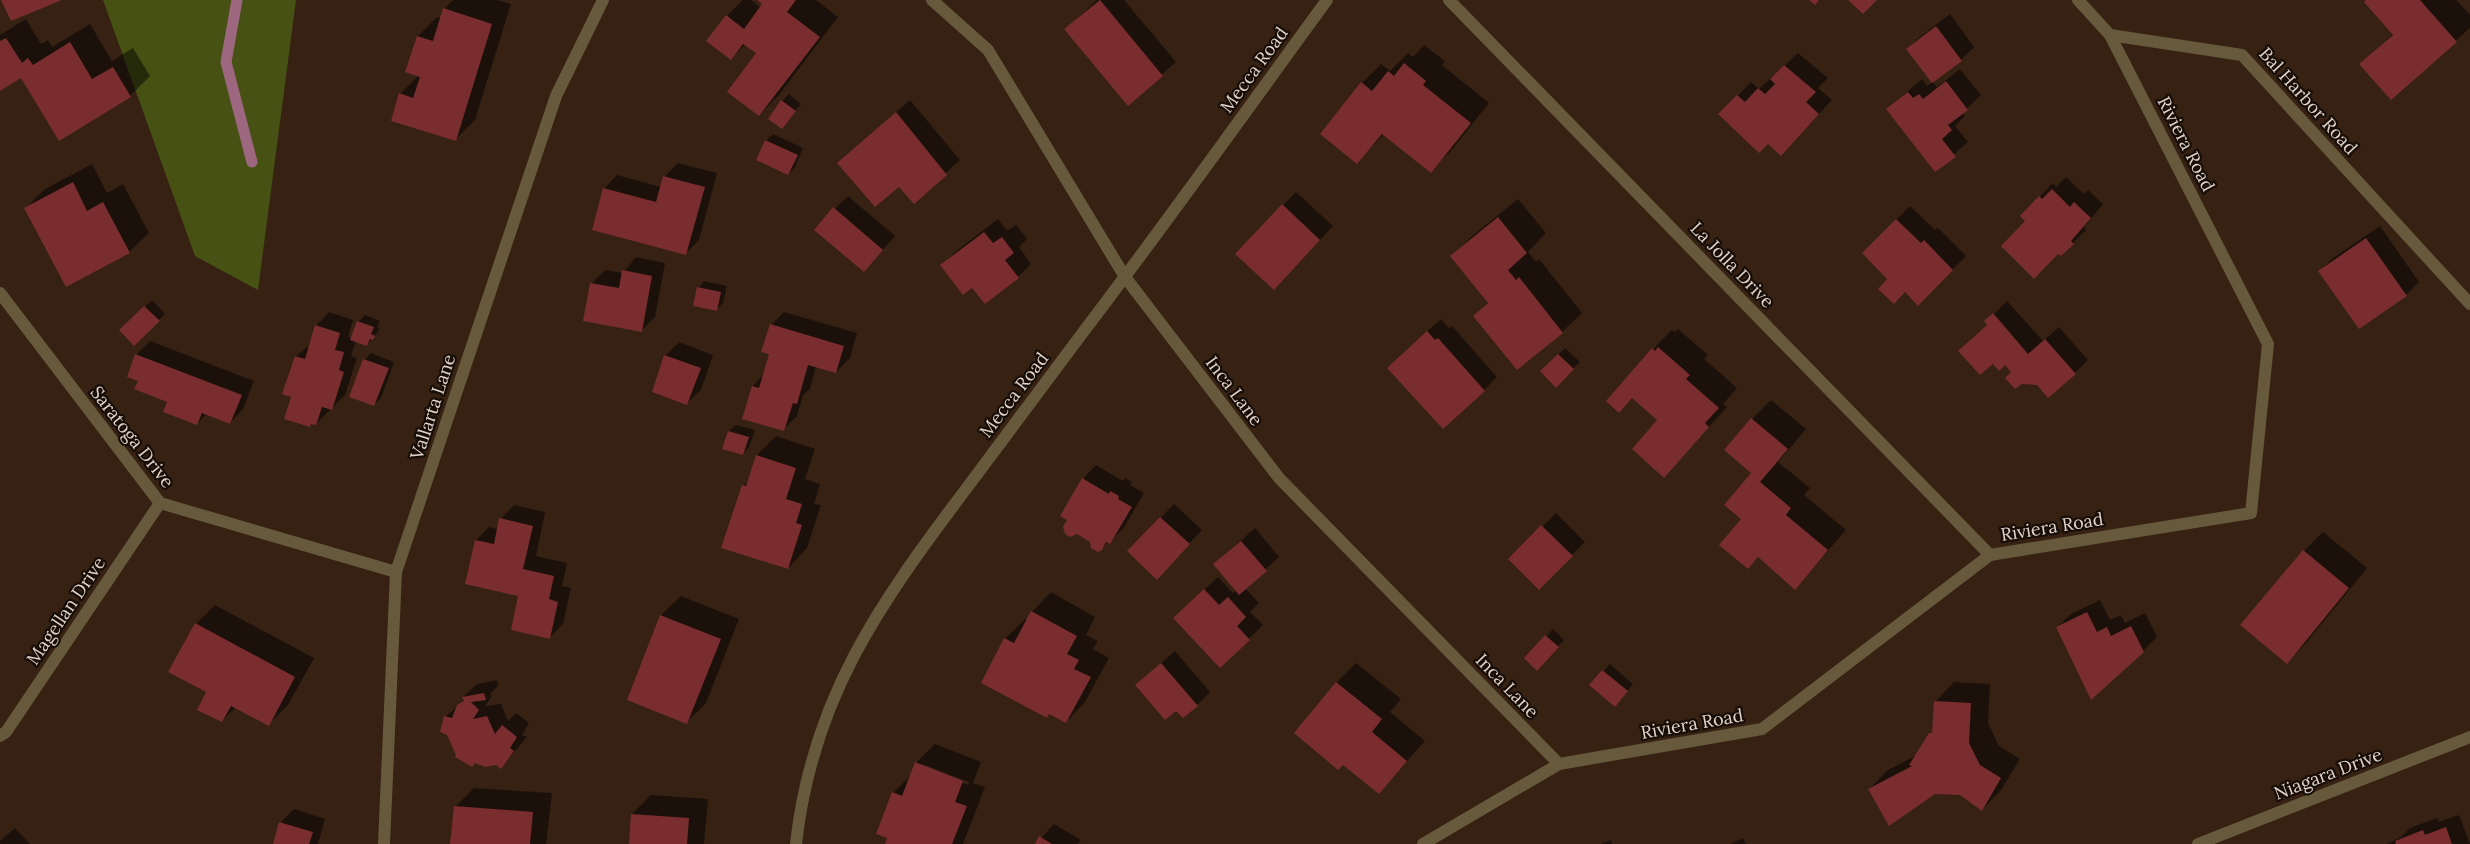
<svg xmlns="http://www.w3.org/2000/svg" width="2470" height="844" font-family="Lora,serif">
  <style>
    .forest { fill: #465113 }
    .shadow { fill: #0007; fill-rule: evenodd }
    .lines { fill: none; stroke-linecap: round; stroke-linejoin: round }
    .stream { stroke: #9d687f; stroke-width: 11 }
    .building { fill: #792d2e }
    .minor { stroke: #675a3c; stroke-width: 12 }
    .labels { text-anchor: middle; stroke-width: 4.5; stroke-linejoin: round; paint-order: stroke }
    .street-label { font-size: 18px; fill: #e0d2c9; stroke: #170d07 }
  </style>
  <rect width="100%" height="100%" fill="#362113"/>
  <path class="forest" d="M103,0H296L258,290L195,256Z"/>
  <g class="shadow">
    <path d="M453,0H497L511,4L475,120L455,140L400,94L419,75L418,36L437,17L441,18L444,9Z"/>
    <path d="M743,0H751L761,8L764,4L759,0H816L838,17L778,96L759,115L758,53L746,44L731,58L708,40L727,16Z"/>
    <path d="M1097,0H1124L1176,62L1128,104L1066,29Z"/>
    <path d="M2368,0H2456L2470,15V28L2392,98L2361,64L2393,34Z"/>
    <path d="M1950,14L1974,47L1961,60L1932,81L1937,87L1960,69L1981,95L1962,113L1965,116L1955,126L1968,142L1935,171L1888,109L1922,79L1927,86L1932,82L1907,49L1921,36Z"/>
    <path d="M26,19L41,44L48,40L52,47L90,24L112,61L133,48L150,76L130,96L59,139L21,77L0,89V35Z"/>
    <path d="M1424,45L1445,61L1442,65L1489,103L1450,152L1430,171L1384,134L1357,162L1362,83L1381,64L1390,71L1408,53L1413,57Z"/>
    <path d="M1798,53L1828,78L1818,88L1832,100L1794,141L1768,143L1720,114L1751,82L1759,89Z"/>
    <path d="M789,94L801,104L782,128V101Z"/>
    <path d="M910,100L960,160L914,202L899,185L839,163Z"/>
    <path d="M773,134L803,148L795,167L788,174L766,141Z"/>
    <path d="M678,163L717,173L699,240L686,253L604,189L617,175L661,187L665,176Z"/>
    <path d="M92,164L107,193L123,184L149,233L129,252L26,208L45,189Z"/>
    <path d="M2066,177L2084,194L2088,190L2103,204L2084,227L2086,230L2061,255L2021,216L2053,183L2056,187Z"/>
    <path d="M1296,192L1333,226L1287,275L1283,205Z"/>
    <path d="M848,196L895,236L864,270L835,209Z"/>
    <path d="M1518,199L1546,233L1528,252L1536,262L1539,259L1582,313L1562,332L1517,368L1475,316L1488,302L1452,257L1471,237Z"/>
    <path d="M1910,206L1935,230L1938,228L1966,256L1918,304L1863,253Z"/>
    <path d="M998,219L1007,231L1016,225L1027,239L1019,247L1031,264L1018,277L973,286L942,265L955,252Z"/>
    <path d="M2380,226L2419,282L2406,295L2320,271L2333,258Z"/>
    <path d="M636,257L665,263L655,317L641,331L585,320L592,283L605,270L623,273Z"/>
    <path d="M704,281L727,286L723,303L717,309L698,288Z"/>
    <path d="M152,300L165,314L134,344L121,330Z"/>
    <path d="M2007,301L2043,341L2059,327L2088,360L2075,373L2038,384L2013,372L2005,363L1993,362L1960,351L1988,324L1986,322Z"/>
    <path d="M329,312L353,320L348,337L352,338L359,321L365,315L380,321L377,328L380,329L367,345L356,341L351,356L357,358L345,395L316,424L292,396L296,356L311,344L316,326Z"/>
    <path d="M784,312L857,333L850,358L836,372L816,366L810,389L803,395L797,416L783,430L753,386L764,374L771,353V325Z"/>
    <path d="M1441,319L1449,328L1452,326L1497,377L1484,390L1402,354Z"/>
    <path d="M1678,329L1708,355L1704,359L1737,388L1723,404L1727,407L1664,476L1659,420L1633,397L1619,411L1653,349L1672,330L1675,332Z"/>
    <path d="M150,341L254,381L243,409L230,423L206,414L197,424L139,380L128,376L137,354Z"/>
    <path d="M679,342L713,355L701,390L687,403L665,356Z"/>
    <path d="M1565,348L1580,362L1556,386L1541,371Z"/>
    <path d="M371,353L394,362L381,398L374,404L364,360Z"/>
    <path d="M1771,400L1806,429L1778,462L1810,488L1804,495L1846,530L1795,588L1759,557L1748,567L1742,519L1753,473L1752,419Z"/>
    <path d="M736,425L755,430L749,447L743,454L723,448L729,431Z"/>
    <path d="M776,436L815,449L805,479L820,484L814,504L821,505L807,548L788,568L743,486L749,480L757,455Z"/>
    <path d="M1096,465L1123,481L1125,478L1132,482L1130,485L1144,493L1123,529L1101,549L1083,479Z"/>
    <path d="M1174,504L1202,530L1170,564L1129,551Z"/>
    <path d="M514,505L545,512L536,556L567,563L562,586L571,588L563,624L550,637L476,540L489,527L498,529L501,519Z"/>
    <path d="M1556,513L1585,542L1539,588L1510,559Z"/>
    <path d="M1255,528L1279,557L1245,588L1259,603L1250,612L1263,625L1220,666L1188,605L1218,577L1233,593L1237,590L1215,564Z"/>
    <path d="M2323,532L2367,568L2306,643L2287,662L2304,551Z"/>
    <path d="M1051,592L1095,617L1086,635L1098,641L1093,649L1109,658L1085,702L1066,722L1050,713L1047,716L983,682L1005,639L1025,619L1027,621L1032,612Z"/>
    <path d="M681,596L739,619L706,703L687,722L628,699L661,615Z"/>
    <path d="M2100,600L2110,620L2121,615L2125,623L2145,613L2157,637L2143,651L2057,627L2071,614Z"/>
    <path d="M215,605L314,658L288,705L269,724L236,707L222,721L208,691L196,624Z"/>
    <path d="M1553,629L1564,640L1544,662L1526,658Z"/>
    <path d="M1175,651L1210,692L1197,705L1137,685Z"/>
    <path d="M1356,663L1401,699L1390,712L1425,741L1379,792L1343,763L1295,733L1337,682Z"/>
    <path d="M1610,664L1633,684L1621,699L1591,685Z"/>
    <path d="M497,680L498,686L490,694L492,696L485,706L501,704L508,721L516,713L529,723L522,735L527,737L501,767L496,764L458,755L445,717L465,700L463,697L477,684Z"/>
    <path d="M1954,682L1990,684L1988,723L1999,746L2020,759L2001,790L1982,810L1960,794L1869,789L1888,770L1917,755L1933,731L1935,702Z"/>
    <path d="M935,744L981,762L973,783L985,787L963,844H886L893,793L912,774L916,763ZM925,765L969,782L968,785L925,767Z"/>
    <path d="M474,788L552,793L546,844H451L455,807Z"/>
    <path d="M651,795L708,799L704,844H630L632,814Z"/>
    <path d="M294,809L325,819L318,844H274L280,823Z"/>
    <path d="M2459,815L2470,844H2387L2401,837L2410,828L2437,818L2439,822Z"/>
    <path d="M1054,824L1081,840L1078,844H1036Z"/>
    <path d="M15,828L30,844H0V841Z"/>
    <path d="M1743,838L1746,844H1730Z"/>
    <path d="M1611,840L1612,844H1600Z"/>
  </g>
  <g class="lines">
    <path class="stream" d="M237,0L226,62L252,162"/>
  </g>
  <g class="building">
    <path d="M1,0H62L11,21Z"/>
    <path d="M757,0H796L787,12L820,37L759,116L727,92L756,53L743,44L731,60L706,41L726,15L744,29L762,4Z"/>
    <path d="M1100,0L1163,76L1128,106L1064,29Z"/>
    <path d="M1809,0H1819L1815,5Z"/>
    <path d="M1848,0H1877L1863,14Z"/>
    <path d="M2366,0H2420L2457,42L2391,100L2359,64L2393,35L2364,2Z"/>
    <path d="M443,8L492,24L456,141L391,121L399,93L413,98L420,77L405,72L417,36L433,41Z"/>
    <path d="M1936,26L1962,61L1932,83L1906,49Z"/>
    <path d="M6,38L22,63L28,58L33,65L70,42L92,79L113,67L131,97L59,141L21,78L0,91V41Z"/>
    <path d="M1404,63L1426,81L1423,85L1471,123L1431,173L1382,134L1357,164L1320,134L1361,82L1372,91L1388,71L1394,76Z"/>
    <path d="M1784,65L1816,92L1806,102L1819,114L1781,156L1768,144L1759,153L1718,114L1737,95L1745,102L1758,88L1765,94L1775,84L1770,79Z"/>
    <path d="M1946,81L1968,110L1948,125L1952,130L1942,139L1956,157L1935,172L1886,109L1908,92L1913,98L1919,94L1923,99Z"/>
    <path d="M781,100L796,111L782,129L768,119Z"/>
    <path d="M896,112L947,175L914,204L899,187L875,207L837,163Z"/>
    <path d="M765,140L798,155L788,175L756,160Z"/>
    <path d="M663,176L705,187L686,255L592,230L603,188L656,202Z"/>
    <path d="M73,182L87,211L103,202L130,253L66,287L24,208Z"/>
    <path d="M2052,189L2070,207L2074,202L2091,218L2071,241L2074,244L2061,256L2058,254L2034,279L2001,246L2025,221L2020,216L2039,196L2042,199Z"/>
    <path d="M1282,204L1320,240L1274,290L1235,254Z"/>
    <path d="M833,207L883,250L864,272L814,230Z"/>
    <path d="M1498,217L1527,253L1508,270L1516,280L1519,277L1563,333L1517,370L1473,316L1488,303L1450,256Z"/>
    <path d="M1896,219L1921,243L1924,240L1953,270L1918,306L1905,292L1894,304L1878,289L1887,279L1862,253Z"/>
    <path d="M984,232L993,243L1002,237L1014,253L1005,260L1019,278L985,304L972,288L963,295L940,265Z"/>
    <path d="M2366,238L2407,296L2359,329L2318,271Z"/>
    <path d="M622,270L652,276L642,332L583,321L590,283L619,288Z"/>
    <path d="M697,287L721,292L717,311L693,306Z"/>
    <path d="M144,306L160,321L134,346L119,330Z"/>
    <path d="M1993,313L2028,354L2045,339L2076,374L2048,398L2037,385L2022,384L2015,389L2005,378L2011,372L2005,365L1999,371L1993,364L1980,375L1958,351L1987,325L1984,321Z"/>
    <path d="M357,321L374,327L371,334L375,336L373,340L370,339L367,346L350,340Z"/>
    <path d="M770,324L844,346L836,373L808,365L797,404L793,403L784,431L742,419L752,386L759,388L769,354L761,352Z"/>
    <path d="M315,325L340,333L335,350L344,352L339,370L344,372L332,410L322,407L316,425L311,424L310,427L284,419L291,397L282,394L295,356L305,359Z"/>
    <path d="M1427,331L1435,340L1438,338L1485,391L1443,429L1387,368Z"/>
    <path d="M1658,347L1690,375L1686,379L1719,408L1705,423L1709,427L1664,478L1632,449L1657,420L1632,398L1619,413L1606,401L1652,348L1655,351Z"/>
    <path d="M135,354L242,395L230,424L202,413L197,425L163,412L167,402L134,389L138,381L127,377Z"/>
    <path d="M1558,354L1574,369L1556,388L1540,371Z"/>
    <path d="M664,355L701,368L687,405L652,392Z"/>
    <path d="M363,359L389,368L374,406L349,397Z"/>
    <path d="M1751,418L1788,449L1760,482L1791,508L1786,515L1828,550L1795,590L1758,557L1748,569L1719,545L1741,519L1724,505L1751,473L1724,450Z"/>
    <path d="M728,431L749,437L743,455L722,449Z"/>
    <path d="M756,455L796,468L786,499L802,504L796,523L802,525L788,569L721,548L742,485L746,486Z"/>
    <path d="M1082,478L1109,494L1110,491L1119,496L1118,499L1132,507L1110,544L1106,542L1102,550L1098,552L1091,548L1090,542L1077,534L1070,537L1065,534L1063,527L1067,520L1060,516Z"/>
    <path d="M1160,517L1190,544L1157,580L1127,551Z"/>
    <path d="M499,518L533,526L523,569L554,576L549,599L558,602L550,639L511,630L518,596L465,584L475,540L494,544Z"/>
    <path d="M1541,525L1573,556L1539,590L1508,559Z"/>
    <path d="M1241,541L1267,571L1239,595L1213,564Z"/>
    <path d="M2303,550L2349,588L2287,664L2240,625Z"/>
    <path d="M1204,589L1219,605L1228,597L1246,617L1237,626L1250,640L1220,668L1173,618Z"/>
    <path d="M1031,611L1077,636L1067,654L1079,660L1074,669L1091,677L1066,723L1049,714L1047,718L981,683L1004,638L1014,643Z"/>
    <path d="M2087,612L2097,632L2107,627L2111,636L2131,626L2144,652L2091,700L2056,627Z"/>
    <path d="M660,615L721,639L687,724L627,700Z"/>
    <path d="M195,623L295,677L269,726L231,706L222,722L197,710L206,692L168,672Z"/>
    <path d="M1545,635L1559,647L1537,671L1524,658Z"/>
    <path d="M1161,663L1198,706L1183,718L1176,711L1165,720L1135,685Z"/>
    <path d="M1602,670L1628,691L1615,707L1589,685Z"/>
    <path d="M1336,682L1382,719L1372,732L1407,761L1379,794L1343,765L1338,770L1294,733Z"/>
    <path d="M484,693L486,700L471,702L479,710L473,719L487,716L495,734L502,725L517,737L510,748L514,751L501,769L496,765L485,767L475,763L472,767L455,757L456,755L447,735L440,732L444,716L452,718L457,705L464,701L462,697Z"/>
    <path d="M1934,701L1971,703L1969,743L1980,765L2001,778L1982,811L1960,795L1935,794L1889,826L1868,789L1912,766L1909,765L1929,733H1932Z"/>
    <path d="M915,762L963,781L955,802L967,806L952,844H885L887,838L876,834L892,792L902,796Z"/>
    <path d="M454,806L533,812L530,844H450Z"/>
    <path d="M631,814L689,818L687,844H629Z"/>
    <path d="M279,822L313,832L309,844H273Z"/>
    <path d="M2446,827L2452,844H2396L2395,841L2423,830L2425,835Z"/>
    <path d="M1039,836L1052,844H1035Z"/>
  </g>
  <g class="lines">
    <g class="minor">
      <path d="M932,0L988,50L1125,277L1279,478L1559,764"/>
      <path d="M1449,0L1990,555"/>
      <path d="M2078,0L2110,35L2242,55L2470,304"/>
      <path d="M0,293L160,503L396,572"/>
      <path d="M0,736L6,732L160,503"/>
      <path d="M384,844L396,572L556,96L603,0"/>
      <path d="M796,844C812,698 880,603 966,489C1005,436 1045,384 1084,331C1167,222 1246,111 1327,0"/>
      <path d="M1423,844L1559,764L1762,729L1990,555L2251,513L2268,344L2110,35"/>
      <path d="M2198,844L2470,737"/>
    </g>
  </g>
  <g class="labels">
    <g class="street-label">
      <text transform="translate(1254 70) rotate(-54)" y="6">Mecca Road</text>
      <text transform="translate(2308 101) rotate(48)" y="6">Bal Harbor Road</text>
      <text transform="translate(2186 144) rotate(63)" y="6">Riviera Road</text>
      <text transform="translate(1732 265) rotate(46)" y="6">La Jolla Drive</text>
      <text transform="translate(1234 391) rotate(53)" y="6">Inca Lane</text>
      <text transform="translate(1014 395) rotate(-53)" y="6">Mecca Road</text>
      <text transform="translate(433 407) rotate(-72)" y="6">Vallarta Lane</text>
      <text transform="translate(132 437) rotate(52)" y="6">Saratoga Drive</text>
      <text transform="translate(2052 527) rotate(-9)" y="6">Riviera Road</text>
      <text transform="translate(66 611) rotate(-56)" y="6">Magellan Drive</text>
      <text transform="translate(1507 686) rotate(46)" y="6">Inca Lane</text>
      <text transform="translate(1692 724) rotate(-10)" y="6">Riviera Road</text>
      <text transform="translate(2328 774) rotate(-21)" y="6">Niagara Drive</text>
    </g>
  </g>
</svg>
